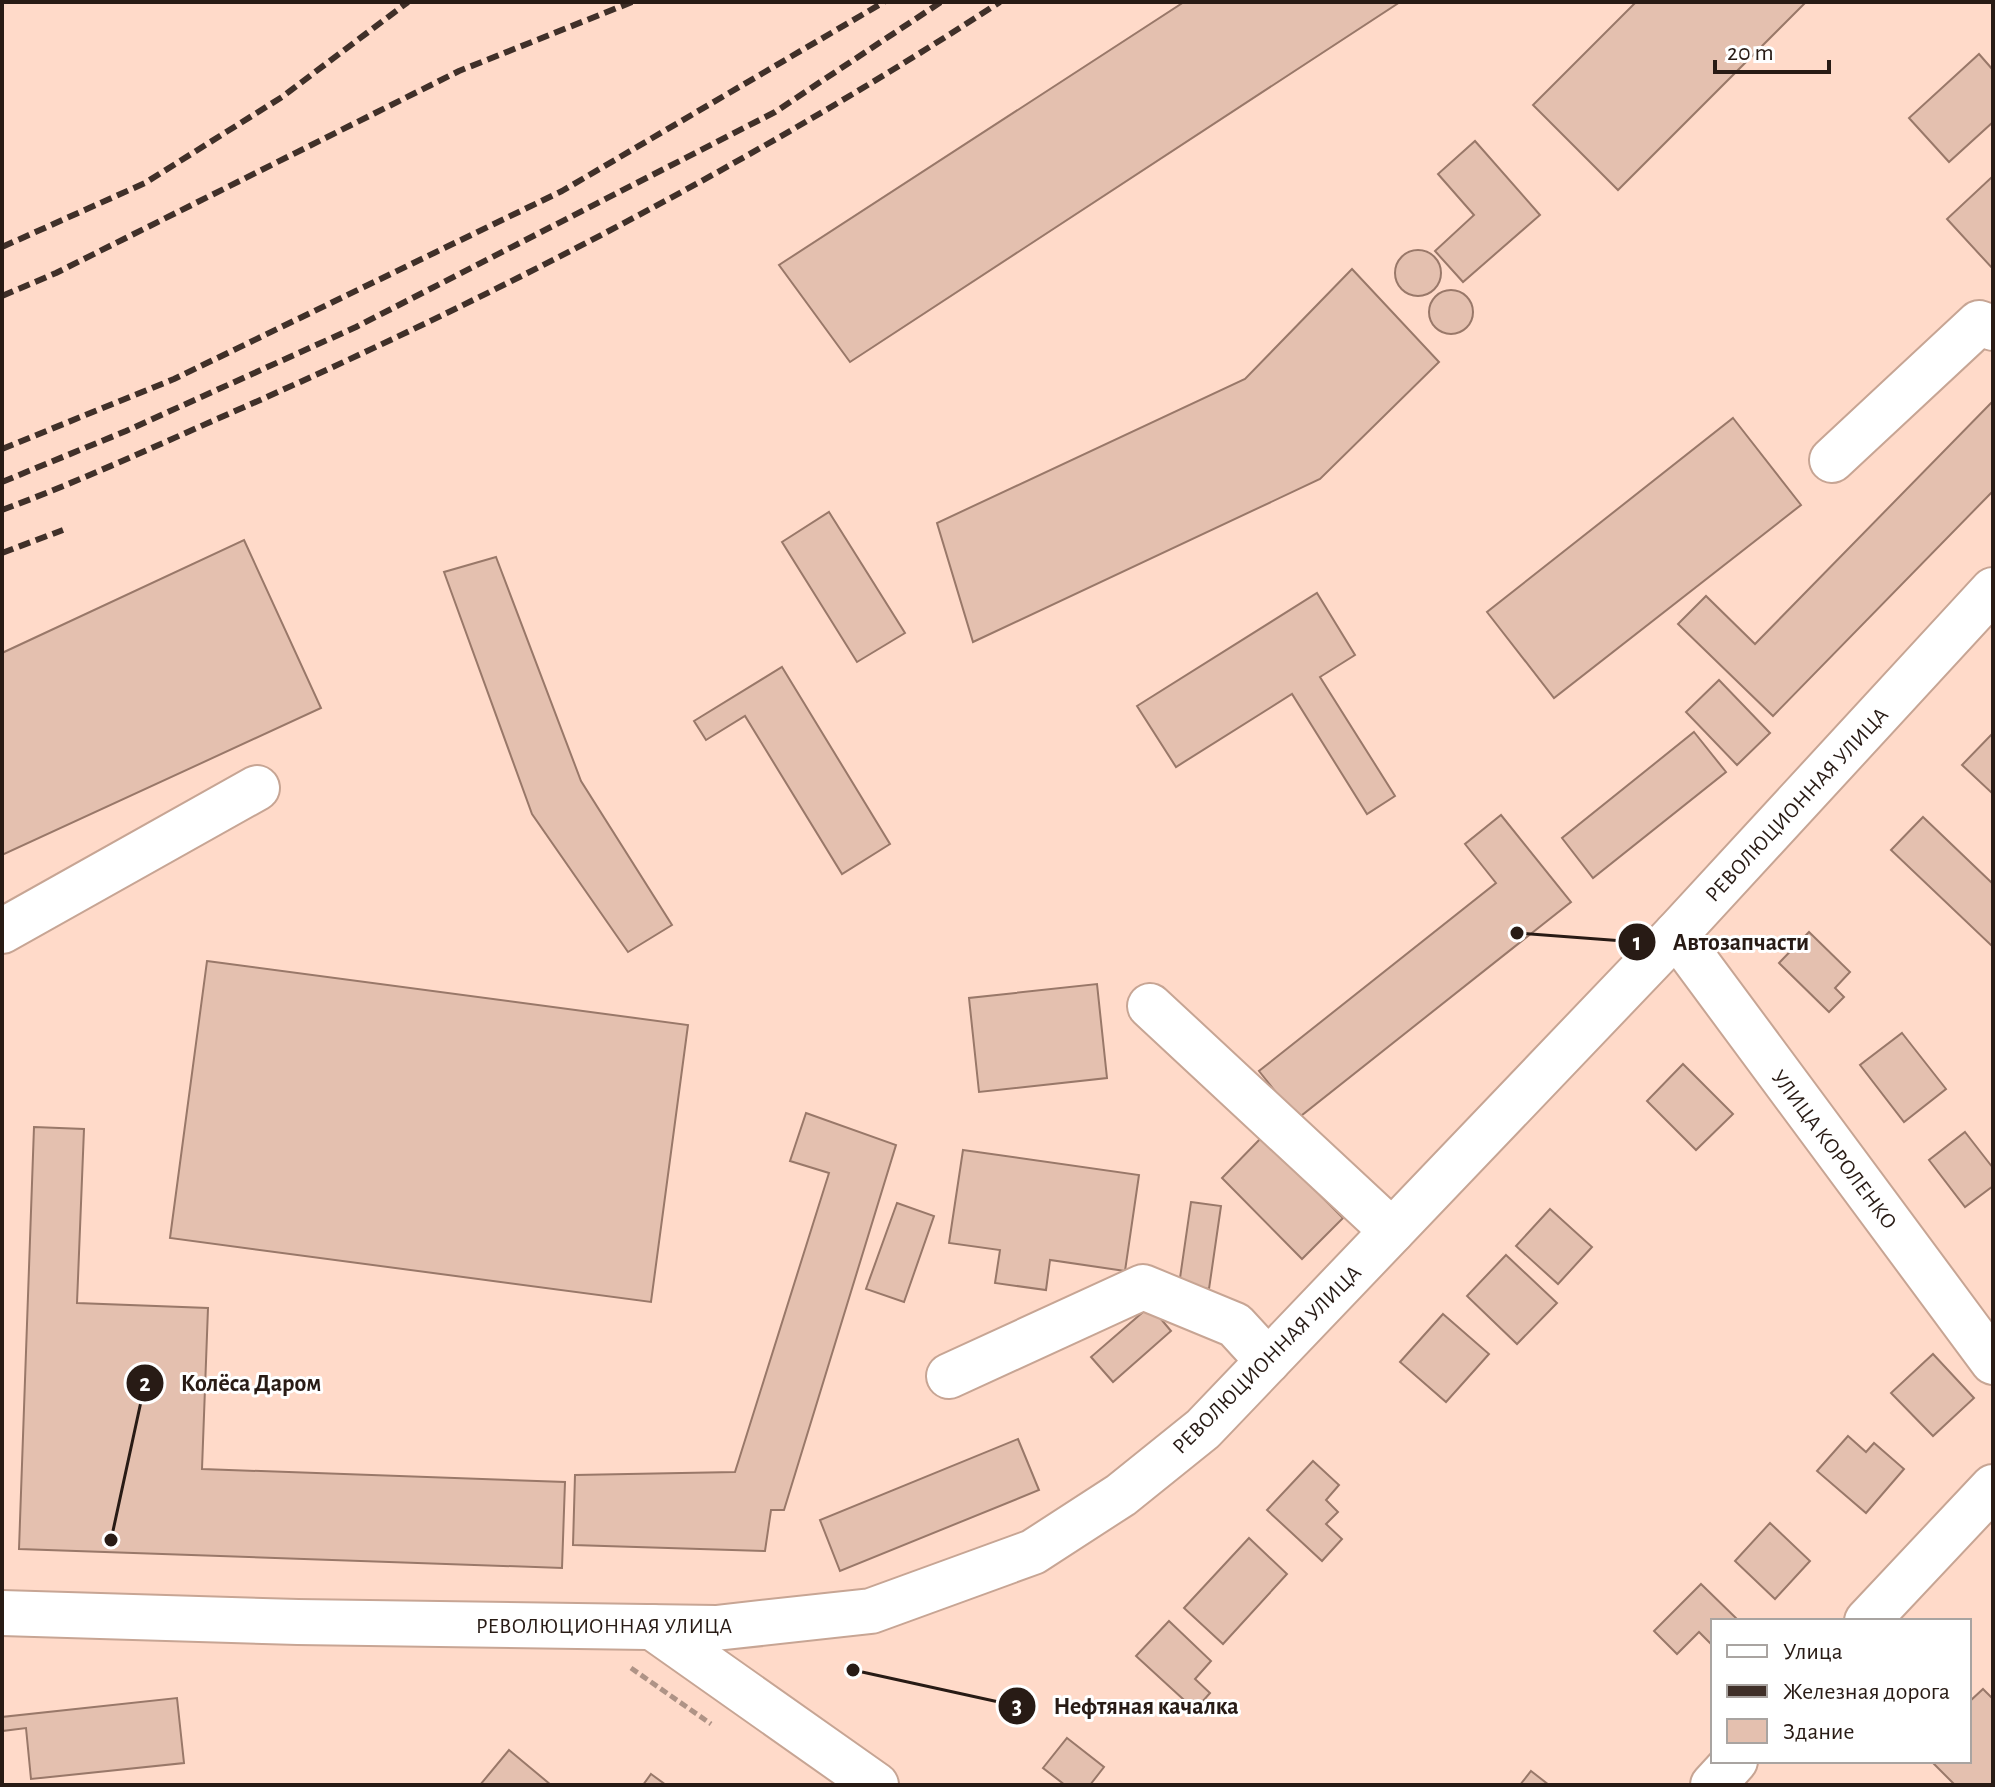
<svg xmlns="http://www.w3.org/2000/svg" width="1995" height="1787" font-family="'Alegreya Sans',sans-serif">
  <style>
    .building { fill: #e4c0af; stroke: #997869; stroke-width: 2 }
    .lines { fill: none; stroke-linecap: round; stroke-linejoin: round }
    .minor-casing { stroke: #c7a594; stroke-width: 48 }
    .major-casing { stroke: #c7a594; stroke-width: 48 }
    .path { stroke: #af9386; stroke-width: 5; stroke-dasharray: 8 4; stroke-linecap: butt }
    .minor { stroke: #fff; stroke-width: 44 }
    .major { stroke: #fff; stroke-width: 44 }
    .rail { stroke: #403029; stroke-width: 6; stroke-dasharray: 12 6; stroke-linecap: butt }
    .labels { text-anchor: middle; stroke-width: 6; stroke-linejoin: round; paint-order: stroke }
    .street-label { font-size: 22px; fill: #281b15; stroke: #fff }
    .leader { fill: none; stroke: #281b15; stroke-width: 3 }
    .callout-dot { fill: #281b15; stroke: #fff; stroke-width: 3 }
    .mark-label { font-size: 24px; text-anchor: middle; font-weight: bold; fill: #fff }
    .callout-label { font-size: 24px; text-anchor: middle; font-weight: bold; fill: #281b15; stroke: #fff; stroke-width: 6; stroke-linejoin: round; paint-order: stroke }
  </style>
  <rect width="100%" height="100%" fill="#ffdac9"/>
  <g class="building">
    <path d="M1184,2H1400L850,362L779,265Z"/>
    <path d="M1636,2H1806L1618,190L1533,105Z"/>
    <path d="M1979,54L1993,70V122L1949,162L1909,118Z"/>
    <path d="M1475,141L1540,215L1463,282L1435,251L1474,215L1438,174Z"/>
    <path d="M1993,176V269L1947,219Z"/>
    <circle cx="1418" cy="273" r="23"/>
    <path d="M1352,269L1439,362L1320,479L973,642L937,523L1245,379Z"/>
    <circle cx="1451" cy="312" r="22"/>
    <path d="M1993,401V491L1773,716L1678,624L1706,596L1755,644Z"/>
    <path d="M1733,418L1801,505L1554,698L1487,612Z"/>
    <path d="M829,512L905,633L857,662L782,542Z"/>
    <path d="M244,540L321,708L2,855V653Z"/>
    <path d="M496,557L581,781L672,925L628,952L532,814L444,572Z"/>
    <path d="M1317,593L1355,655L1320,677L1395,796L1367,814L1292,694L1176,767L1137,706Z"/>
    <path d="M782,667L890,844L842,874L745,716L706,740L694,721Z"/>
    <path d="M1719,680L1770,733L1737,765L1686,712Z"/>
    <path d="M1694,732L1726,772L1593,878L1562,838Z"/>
    <path d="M1993,733V794L1962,765Z"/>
    <path d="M1501,815L1571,902L1297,1119L1259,1071L1496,883L1465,844Z"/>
    <path d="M1923,817L1993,884V947L1891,850Z"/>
    <path d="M1809,932L1850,972L1835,988L1844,997L1829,1012L1779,963Z"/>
    <path d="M207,961L688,1025L651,1302L170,1238Z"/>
    <path d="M1097,984L1107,1078L979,1092L969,998Z"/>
    <path d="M1902,1033L1946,1089L1904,1122L1860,1065Z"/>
    <path d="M1683,1064L1733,1114L1696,1150L1647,1101Z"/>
    <path d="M806,1113L896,1145L784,1510H771L765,1551L573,1545L575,1475L735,1472L829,1173L790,1161Z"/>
    <path d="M34,1127L84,1129L77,1303L208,1308L202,1469L565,1482L562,1568L19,1549Z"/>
    <path d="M1965,1132L1993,1168V1186L1965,1207L1929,1160Z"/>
    <path d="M1262,1137L1343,1218L1302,1259L1222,1178Z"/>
    <path d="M963,1150L1139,1175L1125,1271L1050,1260L1046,1290L995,1283L1000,1250L949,1243Z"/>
    <path d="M1191,1202L1221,1206L1209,1289L1179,1285Z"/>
    <path d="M897,1203L934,1216L904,1302L866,1289Z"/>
    <path d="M1550,1209L1592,1247L1558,1284L1516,1246Z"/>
    <path d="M1506,1255L1557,1303L1517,1344L1467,1296Z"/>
    <path d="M1150,1306L1171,1331L1113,1382L1091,1357Z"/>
    <path d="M1443,1314L1489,1354L1446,1402L1400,1362Z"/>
    <path d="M1933,1354L1974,1398L1933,1436L1891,1393Z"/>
    <path d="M1848,1436L1866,1452L1874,1443L1904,1469L1866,1513L1817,1471Z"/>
    <path d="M1018,1439L1039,1490L840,1571L820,1520Z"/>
    <path d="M1313,1461L1339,1485L1326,1500L1338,1512L1326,1524L1342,1539L1322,1561L1267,1510Z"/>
    <path d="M1770,1523L1810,1561L1775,1599L1735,1561Z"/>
    <path d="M1249,1538L1287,1574L1223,1644L1184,1608Z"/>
    <path d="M1701,1584L1739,1621H1713V1646L1699,1632L1677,1654L1654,1631Z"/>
    <path d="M1169,1621L1211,1661L1195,1679L1210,1693L1195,1710L1136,1656Z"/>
    <path d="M1983,1689L1993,1699V1785H1955L1931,1761H1969V1702Z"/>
    <path d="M177,1698L184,1763L31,1779L26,1728L2,1731V1717Z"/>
    <path d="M1067,1738L1104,1767L1090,1785H1065L1043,1768Z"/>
    <path d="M509,1750L551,1785H480Z"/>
    <path d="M1531,1771L1549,1785H1520Z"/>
    <path d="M651,1774L666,1785H643Z"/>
  </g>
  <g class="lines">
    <defs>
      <g id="minor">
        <path d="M1832,460L1979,323L1993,328"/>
        <path d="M2,931L257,788"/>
        <path d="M1676,934L1993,1362"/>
        <path d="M1150,1006L1392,1231"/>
        <path d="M949,1376L1143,1287L1235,1325L1268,1361"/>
        <path d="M1867,1621L1993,1487"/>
        <path d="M652,1627L876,1785"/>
        <path d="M1713,1785L1735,1761"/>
      </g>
      <path id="major" d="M2,1613L298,1622L716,1628L871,1611L1033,1552L1121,1495L1203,1429L1676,934L1993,590"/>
    </defs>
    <use href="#minor" class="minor-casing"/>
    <use href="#major" class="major-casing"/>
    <path class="path" d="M631,1668L711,1724"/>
    <use href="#minor" class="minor"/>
    <use href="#major" class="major"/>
    <g class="rail">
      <path d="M2,247L145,183L282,97L408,2"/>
      <path d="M2,296L56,273L459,71L632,2"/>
      <path d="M2,449L174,379L562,191L884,2"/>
      <path d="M2,482L126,431L356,327L775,112L941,2"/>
      <path d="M2,510C83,480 162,443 242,408C504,292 759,159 1000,2"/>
      <path d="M2,553L63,530"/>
    </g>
  </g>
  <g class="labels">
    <g class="street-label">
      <text transform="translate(1796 804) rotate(-47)" y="8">РЕВОЛЮЦИОННАЯ УЛИЦА</text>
      <text transform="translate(1835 1149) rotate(53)" y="8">УЛИЦА КОРОЛЕНКО</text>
      <text transform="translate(1266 1359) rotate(-45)" y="8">РЕВОЛЮЦИОННАЯ УЛИЦА</text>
      <text x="604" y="1633">РЕВОЛЮЦИОННАЯ УЛИЦА</text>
    </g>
  </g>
  <path class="leader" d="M1517 933L1637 942M111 1540L145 1383M853 1670L1017 1706"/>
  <g class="callout-dot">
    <circle cx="1517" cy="933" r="8"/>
    <circle cx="111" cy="1540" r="8"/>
    <circle cx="853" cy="1670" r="8"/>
    <circle cx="1637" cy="942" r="20"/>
    <circle cx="145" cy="1383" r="20"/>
    <circle cx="1017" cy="1706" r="20"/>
  </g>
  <g class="mark-label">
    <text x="1637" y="950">1</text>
    <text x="145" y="1391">2</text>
    <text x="1017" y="1714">3</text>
  </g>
  <g class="callout-label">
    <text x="1741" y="950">Автозапчасти</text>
    <text x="251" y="1391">Колёса Даром</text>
    <text x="1146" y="1714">Нефтяная качалка</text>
  </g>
  <rect width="1995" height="1787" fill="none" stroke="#281b15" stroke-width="8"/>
  <rect x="1711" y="1619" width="260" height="144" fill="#ffffff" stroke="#a9a4a1" stroke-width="2"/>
  <rect x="1727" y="1645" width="40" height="12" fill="#ffffff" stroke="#a9a4a1" stroke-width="2"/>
  <text x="1783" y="1659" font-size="24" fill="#281b15">Улица</text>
  <rect x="1727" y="1685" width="40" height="12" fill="#403029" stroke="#a9a4a1" stroke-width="2"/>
  <text x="1783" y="1699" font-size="24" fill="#281b15">Железная дорога</text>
  <rect x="1727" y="1719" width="40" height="24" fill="#e4c0af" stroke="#a9a4a1" stroke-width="2"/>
  <text x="1783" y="1739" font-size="24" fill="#281b15">Здание</text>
  <path d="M1715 60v12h114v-12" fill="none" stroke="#281b15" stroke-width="4"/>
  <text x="1727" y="60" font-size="24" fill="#281b15" stroke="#ffffff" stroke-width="6" paint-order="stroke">20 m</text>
</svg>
